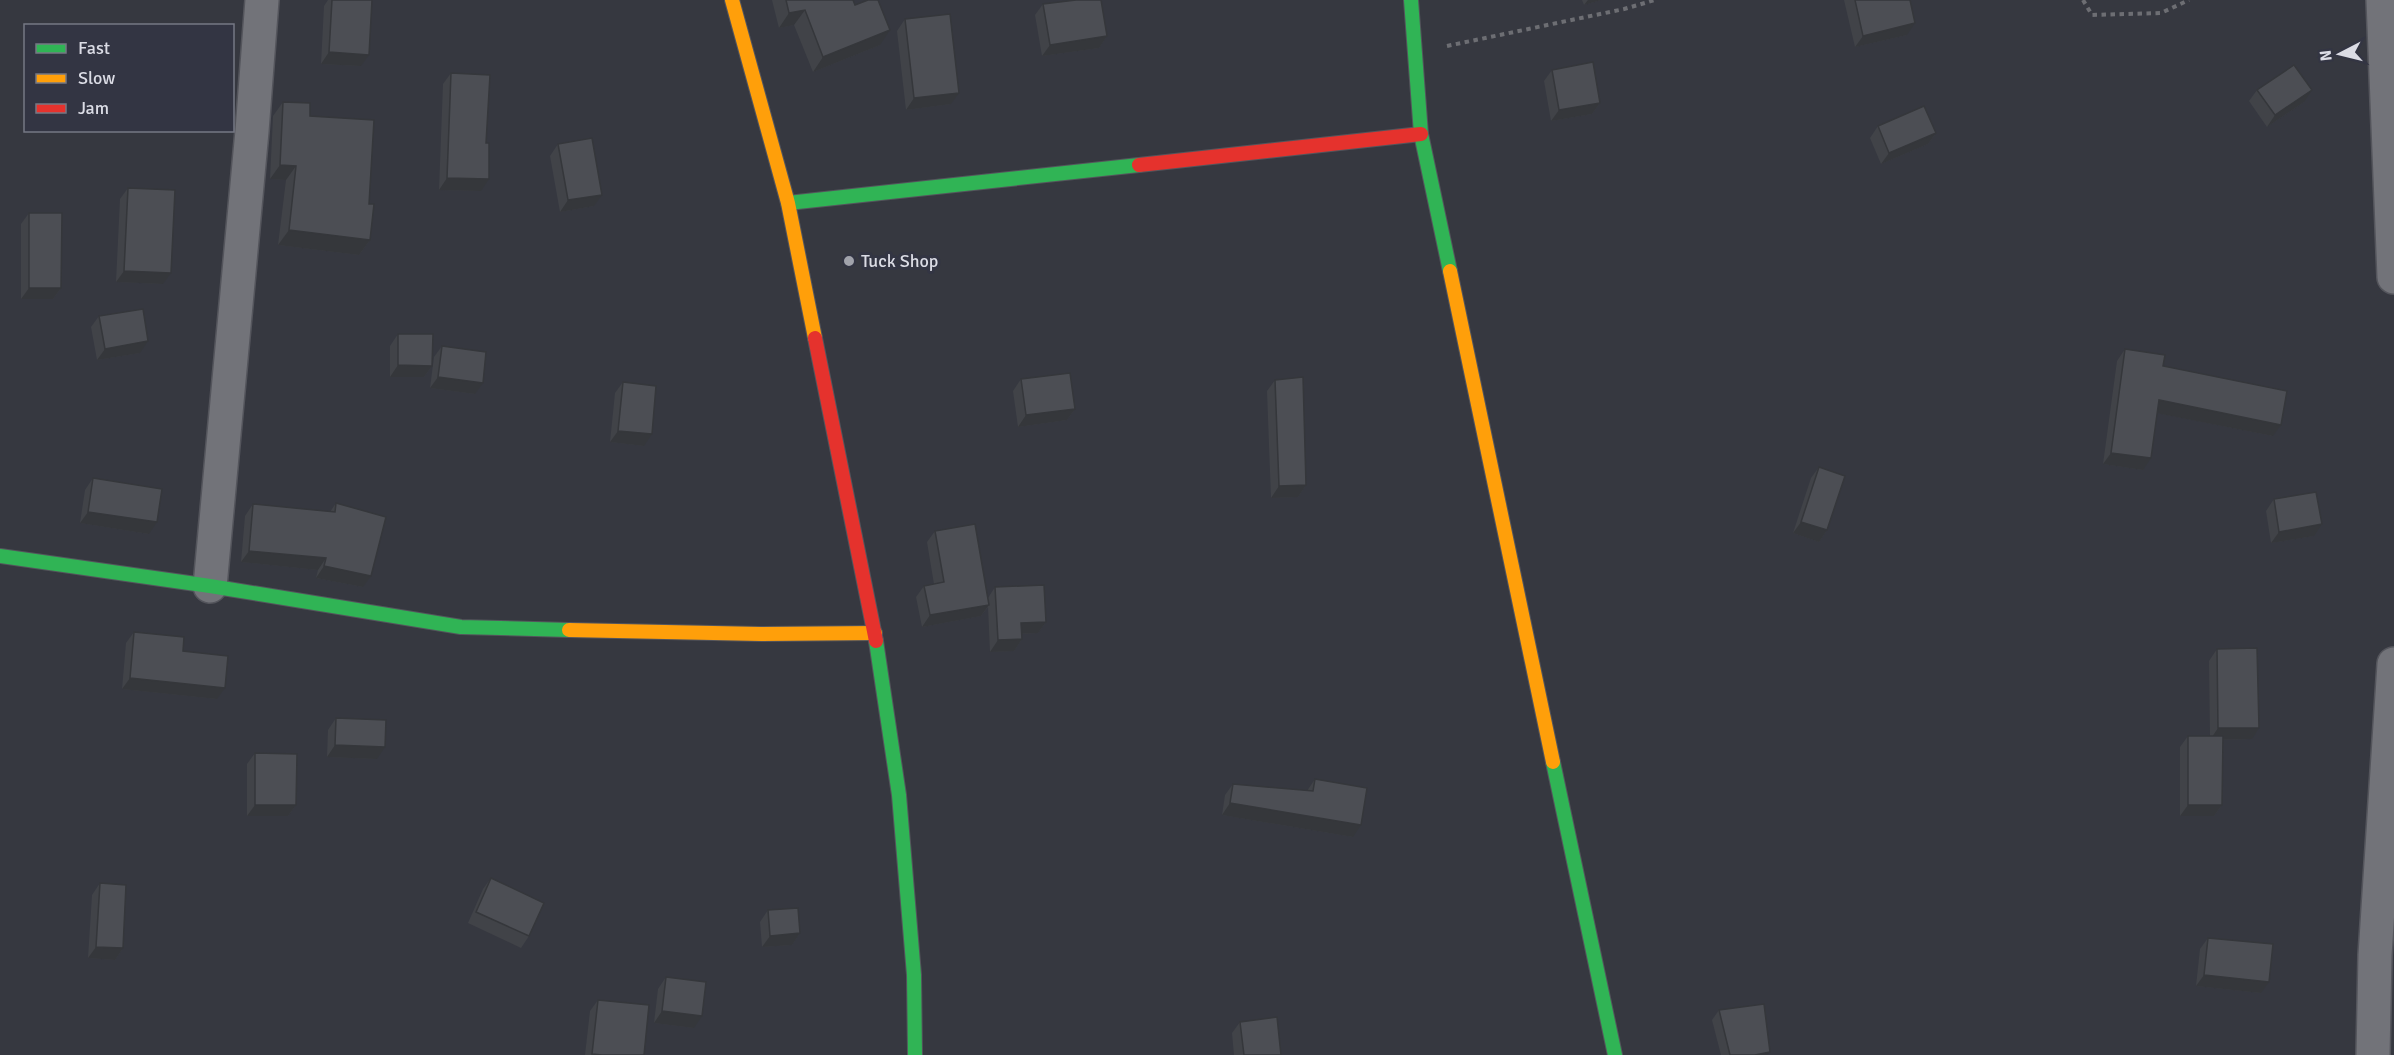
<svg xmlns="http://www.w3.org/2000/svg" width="2394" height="1055" font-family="Signika,sans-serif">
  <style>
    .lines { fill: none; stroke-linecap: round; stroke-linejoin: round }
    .street-casing { stroke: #54555c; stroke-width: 36 }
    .fast-casing { stroke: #54555c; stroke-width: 16 }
    .slow-casing { stroke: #54555c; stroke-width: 16 }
    .jam-casing { stroke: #54555c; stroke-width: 16 }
    .path { stroke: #6d6e73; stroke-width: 4; stroke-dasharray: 4.5 4.5; stroke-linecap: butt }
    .street { stroke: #727379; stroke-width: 33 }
    .fast { stroke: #30b455; stroke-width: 14 }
    .slow { stroke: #ff9f0a; stroke-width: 14 }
    .jam { stroke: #e5322d; stroke-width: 14 }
    .wall { fill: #414348 }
    .shaded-wall { fill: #35373b }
    .building { fill: #4c4e54; stroke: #35373b; stroke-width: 1.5 }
    .poi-dot { fill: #a1a3ab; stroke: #333543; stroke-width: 2 }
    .labels { text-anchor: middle; stroke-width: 6; stroke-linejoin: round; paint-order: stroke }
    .poi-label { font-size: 18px; fill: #dbdce5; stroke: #333543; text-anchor: start }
  </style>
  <rect width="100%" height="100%" fill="#363840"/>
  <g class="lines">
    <defs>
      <g id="street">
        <path d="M2383,0L2394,277"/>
        <path d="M210,586L252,131L262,0"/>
        <path d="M2373,1055L2375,955L2394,664"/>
      </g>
      <g id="fast">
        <path d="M1411,0L1421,134L1450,271"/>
        <path d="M788,203L1139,165"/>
        <path d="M0,556L210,586L461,627L569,630"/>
        <path d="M876,641L899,795L914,975L915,1055"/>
        <path d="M1553,762L1615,1055"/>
      </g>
      <g id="slow">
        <path d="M732,0L788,203L815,338"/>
        <path d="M1450,271L1553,762"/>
        <path d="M569,630L761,634L875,633"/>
      </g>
      <g id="jam">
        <path d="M1139,165L1421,134"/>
        <path d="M815,338L876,641"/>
      </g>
    </defs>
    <use href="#street" class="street-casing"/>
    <use href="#fast" class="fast-casing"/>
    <use href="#slow" class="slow-casing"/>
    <use href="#jam" class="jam-casing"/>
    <g class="path">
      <path d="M2083,0L2092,15L2161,13L2189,0"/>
      <path d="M1447,46L1624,9L1655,0"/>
    </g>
    <use href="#street" class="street"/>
    <use href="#fast" class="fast"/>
    <use href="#slow" class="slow"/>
    <use href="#jam" class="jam"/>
  </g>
  <g class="wall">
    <path d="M328,0H372L361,66L321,64L324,6Z"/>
    <path d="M772,0H853L855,5L880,45L813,72L794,25L779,28Z"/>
    <path d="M1582,0H1601L1584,5Z"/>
    <path d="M1844,0H1910L1907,35L1855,47Z"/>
    <path d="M1043,4L1107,36L1099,48L1042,56L1035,15Z"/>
    <path d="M905,19L951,104L906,110L897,31Z"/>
    <path d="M1552,70L1600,103L1592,114L1551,121L1544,81Z"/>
    <path d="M451,73L481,191L439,190L443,84Z"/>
    <path d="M2257,90L2304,102L2267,127L2249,101Z"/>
    <path d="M283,102L310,116L369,204L370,240L359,255L278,245L286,180L270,179L273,116Z"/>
    <path d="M1878,126L1936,133L1928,144L1881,164L1870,138Z"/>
    <path d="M558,144L594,206L560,212L550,156Z"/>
    <path d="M128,188L163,284L116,282L120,199Z"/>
    <path d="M29,213L61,288L53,299H21V224Z"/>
    <path d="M99,316L140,353L97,360L91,327Z"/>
    <path d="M398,334L432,366L424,377H390V346Z"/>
    <path d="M442,346L475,394L430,388L434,357Z"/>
    <path d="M2125,349L2273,436L2157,413L2143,470L2103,464L2117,361Z"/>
    <path d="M1021,379L1075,409L1067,420L1018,427L1013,391Z"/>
    <path d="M1275,380L1306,485L1298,497L1271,498L1267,391Z"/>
    <path d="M623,382L644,446L610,442L615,393Z"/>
    <path d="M1819,467L1827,530L1819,542L1793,533L1811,478Z"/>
    <path d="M93,478L149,534L80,523L85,490Z"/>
    <path d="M2274,499L2314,536L2271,543L2266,511Z"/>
    <path d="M336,503L363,587L316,578L318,570L241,562L245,516L253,504L330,512Z"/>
    <path d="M935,531L988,598L995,587L1046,622L1038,633L1021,634L1022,639L1014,651L990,652L988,607L981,616L922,627L916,597L924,586L934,584L927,542Z"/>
    <path d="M134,632L183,651L217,699L122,689L126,643Z"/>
    <path d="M2217,649L2252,739L2222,740V805L2214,816H2180V747L2188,736H2210L2209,661Z"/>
    <path d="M336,718L377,759L327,757L328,730Z"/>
    <path d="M255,753L296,805L288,816H247V764Z"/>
    <path d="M1315,779L1353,837L1222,815L1225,795L1233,784L1307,791Z"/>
    <path d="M491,878L529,936L521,948L468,923L483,889Z"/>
    <path d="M100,883L123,948L115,960L88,958L92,895Z"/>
    <path d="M768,910L800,933L792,945L762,947L760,922Z"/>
    <path d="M2208,938L2261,993L2196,986L2200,949Z"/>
    <path d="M666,977L694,1028L654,1023L658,989Z"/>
    <path d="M598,1000L644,1055H585L590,1011Z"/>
    <path d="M1719,1010L1767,1055H1721L1712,1020Z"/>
    <path d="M1240,1022L1281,1055H1234L1232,1033Z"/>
  </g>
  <g class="shaded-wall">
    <path d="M1588,0H1601L1584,5Z"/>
    <path d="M805,10L794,25L779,28L789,13Z"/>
    <path d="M1915,23L1907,35L1855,47L1863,36Z"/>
    <path d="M890,30L880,45L813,72L823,57Z"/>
    <path d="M1107,36L1099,48L1042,56L1050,45Z"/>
    <path d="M329,52L369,55L361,66L321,64Z"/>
    <path d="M2312,90L2304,102L2267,127L2275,115Z"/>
    <path d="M959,93L951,104L906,110L914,98Z"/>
    <path d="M1600,103L1592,114L1551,121L1559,110Z"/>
    <path d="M1936,133L1928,144L1881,164L1889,153Z"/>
    <path d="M280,165L296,166L286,180L270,179Z"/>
    <path d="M447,178L489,179L481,191L439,190Z"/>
    <path d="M602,195L594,206L560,212L568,200Z"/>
    <path d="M289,230L370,240L359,255L278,245Z"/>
    <path d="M124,271L171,273L163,284L116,282Z"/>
    <path d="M29,288H61L53,299H21Z"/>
    <path d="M148,341L140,353L97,360L105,349Z"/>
    <path d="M398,365L432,366L424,377H390Z"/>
    <path d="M438,377L483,383L475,394L430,388Z"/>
    <path d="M2159,400L2281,425L2273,436L2151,412Z"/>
    <path d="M1075,409L1067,420L1018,427L1026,415Z"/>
    <path d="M618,431L652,434L644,446L610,442Z"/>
    <path d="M2111,453L2151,458L2143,470L2103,464Z"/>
    <path d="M1306,485L1298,497L1271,498L1279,486Z"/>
    <path d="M88,512L157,522L149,534L80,523Z"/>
    <path d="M1801,522L1827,530L1819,542L1793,533Z"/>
    <path d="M2322,524L2314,536L2271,543L2279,532Z"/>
    <path d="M249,551L326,558L318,570L241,562Z"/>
    <path d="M324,566L371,576L363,587L316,578Z"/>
    <path d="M989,605L981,616L922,627L930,615Z"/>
    <path d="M1046,622L1038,633L1013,634L1021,623Z"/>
    <path d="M1022,639L1014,651L990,652L998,640Z"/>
    <path d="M130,678L225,688L217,699L122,689Z"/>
    <path d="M2218,728H2259L2252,739L2210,740Z"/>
    <path d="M335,745L385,747L377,759L327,757Z"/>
    <path d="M1230,803L1361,825L1353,837L1222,815Z"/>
    <path d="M255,805H296L288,816H247Z"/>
    <path d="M2188,805H2222L2214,816H2180Z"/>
    <path d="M800,933L792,945L762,947L770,936Z"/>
    <path d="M96,947L123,948L115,960L88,958Z"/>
    <path d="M2204,975L2269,982L2261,993L2196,986Z"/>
    <path d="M662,1011L702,1016L694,1028L654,1023Z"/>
    <path d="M1770,1052L1767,1055H1755Z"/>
  </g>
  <g class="building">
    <path d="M332,0H372L369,55L329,52Z"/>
    <path d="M786,0H853L855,5L868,0H878L890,30L823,57L805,10L789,13Z"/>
    <path d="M1076,0H1101L1107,36L1050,45L1043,4Z"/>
    <path d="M1855,0H1910L1915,23L1863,36Z"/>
    <path d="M950,14L959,93L914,98L905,19Z"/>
    <path d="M1593,62L1600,103L1559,110L1552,70Z"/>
    <path d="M2294,65L2312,90L2275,115L2257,90Z"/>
    <path d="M451,73L490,75L486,143H489V179L447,178Z"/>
    <path d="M283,102L310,103V116L374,120L369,204H374L370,240L289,230L296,166L280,165Z"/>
    <path d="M1924,106L1936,133L1889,153L1878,126Z"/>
    <path d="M592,138L602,195L568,200L558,144Z"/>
    <path d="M128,188L175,190L171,273L124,271Z"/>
    <path d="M29,213H62L61,288H29Z"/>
    <path d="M143,309L148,341L105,349L99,316Z"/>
    <path d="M398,334H433L432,366L398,365Z"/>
    <path d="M442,346L486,352L483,383L438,377Z"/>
    <path d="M2125,349L2165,355L2163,366L2287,391L2281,425L2159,400L2151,458L2111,453Z"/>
    <path d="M1070,373L1075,409L1026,415L1021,379Z"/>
    <path d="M1303,377L1306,485L1279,486L1275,380Z"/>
    <path d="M623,382L656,386L652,434L618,431Z"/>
    <path d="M1819,467L1845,476L1827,530L1801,522Z"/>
    <path d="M93,478L162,489L157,522L88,512Z"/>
    <path d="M2316,492L2322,524L2279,532L2274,499Z"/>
    <path d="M336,503L386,517L371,576L324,566L326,558L249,551L253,504L335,512Z"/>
    <path d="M975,524L989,605L930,615L924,586L944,582L935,531Z"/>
    <path d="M1044,585L1046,622L1021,623L1022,639L998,640L995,587Z"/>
    <path d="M134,632L184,637L183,651L228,656L225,688L130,678Z"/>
    <path d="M2257,648L2259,728H2218L2217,649Z"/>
    <path d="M336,718L386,720L385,747L335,745Z"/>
    <path d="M2188,736H2223L2222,805H2188Z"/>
    <path d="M255,753L297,754L296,805H255Z"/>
    <path d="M1315,779L1367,788L1361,825L1230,803L1233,784L1313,791Z"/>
    <path d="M491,878L544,903L529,936L476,912Z"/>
    <path d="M100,883L126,885L123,948L96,947Z"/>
    <path d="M798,908L800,933L770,936L768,910Z"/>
    <path d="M2208,938L2273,944L2269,982L2204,975Z"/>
    <path d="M666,977L706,982L702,1016L662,1011Z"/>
    <path d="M598,1000L649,1005L644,1055H602L592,1054Z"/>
    <path d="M1764,1004L1770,1052L1755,1055H1730L1719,1010Z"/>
    <path d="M1277,1017L1281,1055H1244L1240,1022Z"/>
  </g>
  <circle class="poi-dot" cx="849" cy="261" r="6"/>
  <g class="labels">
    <g class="poi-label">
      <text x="861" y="267">Tuck Shop</text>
    </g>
  </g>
  <rect x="24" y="24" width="210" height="108" fill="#333543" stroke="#767884" stroke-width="1.5"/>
  <rect x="36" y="44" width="30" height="9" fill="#30b455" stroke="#767884" stroke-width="1.5"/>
  <text x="78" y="54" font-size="18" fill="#dbdce5">Fast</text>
  <rect x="36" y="74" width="30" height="9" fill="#ff9f0a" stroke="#767884" stroke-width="1.5"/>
  <text x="78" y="84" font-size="18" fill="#dbdce5">Slow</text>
  <rect x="36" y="104" width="30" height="9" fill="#e5322d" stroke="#767884" stroke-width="1.5"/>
  <text x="78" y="114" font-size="18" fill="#dbdce5">Jam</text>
  <g transform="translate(2340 54) rotate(263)" stroke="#333543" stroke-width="4.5" paint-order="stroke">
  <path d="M0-4.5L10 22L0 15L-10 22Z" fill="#dbdce5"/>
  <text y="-9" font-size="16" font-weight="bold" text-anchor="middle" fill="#dbdce5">N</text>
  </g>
</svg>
